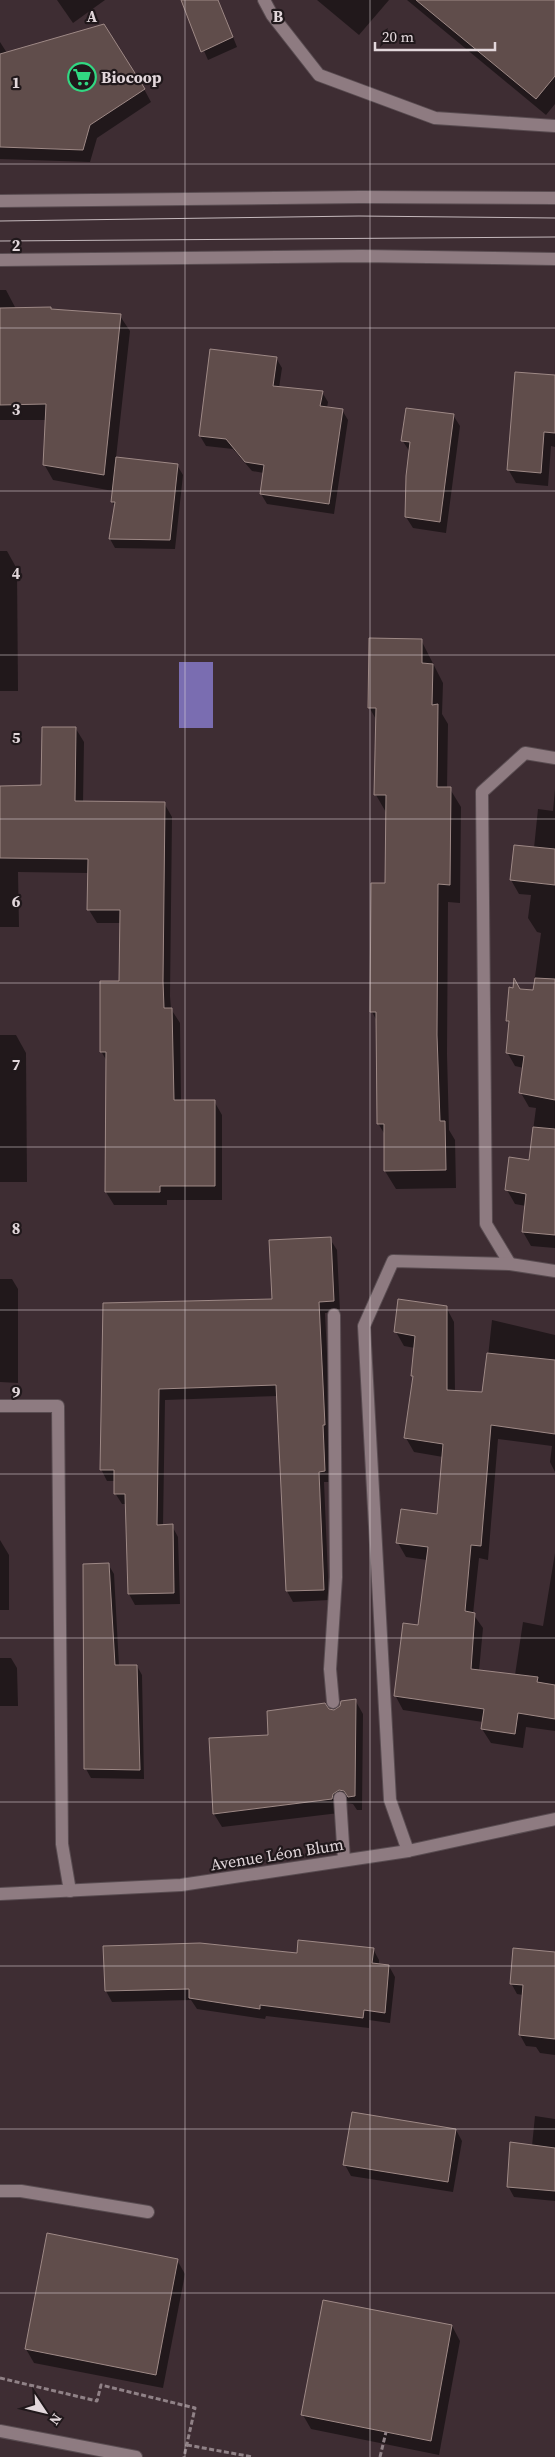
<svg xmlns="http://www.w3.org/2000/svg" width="555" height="2457" font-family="'Source Serif 4',serif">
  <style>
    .water { fill: #7a6db1 }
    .shadow { fill: #0007 }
    .building { fill: #604d4b; stroke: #9e8986 }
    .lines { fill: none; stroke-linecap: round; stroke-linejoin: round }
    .lane-casing { stroke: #594c51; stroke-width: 14 }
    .street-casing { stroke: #594c51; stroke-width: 14 }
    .secondary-casing { stroke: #594c51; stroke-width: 14 }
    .path { stroke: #908287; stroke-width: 3; stroke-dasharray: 5 2.5; stroke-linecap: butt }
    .lane { stroke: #8e7b81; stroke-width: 12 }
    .street { stroke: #8e7b81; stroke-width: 12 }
    .secondary { stroke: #8e7b81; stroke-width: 12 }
    .tram { stroke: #c5b9bd; stroke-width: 1 }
    .grid { fill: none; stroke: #e2d7db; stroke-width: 1; stroke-opacity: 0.55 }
    .labels { text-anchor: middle; stroke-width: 4.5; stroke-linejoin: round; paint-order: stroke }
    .poi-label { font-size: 16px; font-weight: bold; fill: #e2d7db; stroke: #20181b; text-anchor: start }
    .street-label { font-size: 16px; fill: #e2d7db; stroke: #20181b }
    .grid-label { font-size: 16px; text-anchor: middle; font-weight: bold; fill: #e2d7db; stroke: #20181b; stroke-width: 4.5; stroke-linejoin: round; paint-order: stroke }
  </style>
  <rect width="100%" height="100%" fill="#3e2d33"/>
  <rect class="water" x="179" y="662" width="34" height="66"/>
  <g class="shadow">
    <path d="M57,0H105L73,23Z"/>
    <path d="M182,0H218L237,47L208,60Z"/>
    <path d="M317,0H389L359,35Z"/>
    <path d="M407,0H551L555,3V104L546,115Z"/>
    <path d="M0,42L7,53L144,89L151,102L97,138L90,162L0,159Z"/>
    <path d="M0,290H6L16,309L51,308L52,311L120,316L130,331L116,458L177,465L183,475L175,549L115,548L110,539L115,507L112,501L113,491L53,480L44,464L47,420H0Z"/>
    <path d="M276,358L282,368L279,388L322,392L328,402L327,408L342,410L348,420L334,514L267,504L261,494L264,473L252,471L233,449L206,446L200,436Z"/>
    <path d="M555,377V447L551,446L548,486L516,483L508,469Z"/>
    <path d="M453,415L460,426L446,533L413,528L406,517L410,452L402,440Z"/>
    <path d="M0,551H7L17,569L18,691H0Z"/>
    <path d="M421,640L443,683L442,714L448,724L447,789H450L461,807L460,903L448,902L447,1054L449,1130L455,1140L456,1188L396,1189L385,1171V1135L378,1123L377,1021L372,1012L387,884V814L376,795L377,721L369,707Z"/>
    <path d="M76,729L84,742L83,803H164L172,817L170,996L171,1009L180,1023L181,1102L214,1101L222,1115V1200H167V1205H114L106,1192L108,1063L101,1051L120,982L121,923H97L89,910V873L18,872L19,927H0V787L42,786Z"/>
    <path d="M555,789V1248L531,1246L523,1232L526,1206L515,1204L507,1190L529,1161L536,1108L529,1107L521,1093L524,1068L515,1066L507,1052L510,1026L507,1021L533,991L541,933L537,932L528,918L531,895L519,894L511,880L534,848L538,809L553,811Z"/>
    <path d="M0,1035H16L26,1053L27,1182H0Z"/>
    <path d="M330,1239L337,1250L340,1312L325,1313L331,1436H329L331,1482H324L329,1600L293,1602L287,1591L278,1396L165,1400L163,1526H172L178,1537L180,1604L135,1605L129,1594L126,1504H122L115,1493V1481H107L101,1469L104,1304L273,1300Z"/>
    <path d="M0,1279H12L18,1289V1383L0,1382Z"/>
    <path d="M446,1307L454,1322L455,1392L484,1394L492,1320L555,1335V1472L550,1462L552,1446L498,1439L488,1560L479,1558L473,1614L483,1628L479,1671L515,1675L523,1622L543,1626L555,1553V1731L526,1727L523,1748L491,1743L482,1729L483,1722L403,1710L395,1695L419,1626L427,1560L406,1557L398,1543L438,1515L443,1457L414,1452L406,1438L414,1378L415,1348L404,1346L396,1332Z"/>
    <path d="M0,1540L9,1555V1610H0Z"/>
    <path d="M108,1564L114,1574L119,1666H137L142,1675L144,1779L91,1778L86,1769Z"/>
    <path d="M0,1658H11L17,1668L18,1706H0Z"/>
    <path d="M355,1700L363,1714L362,1810H357L353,1804L347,1803L340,1808L339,1813L222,1827L214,1814L211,1739L269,1736L328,1710L335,1711Z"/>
    <path d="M373,1949L379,1960V1965L389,1966L395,1977L390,2023L369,2020V2028L266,2016L265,2019L197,2009L191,2000L112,2002L106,1991L298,1954Z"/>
    <path d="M555,1953V2055L540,2053L536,2047L526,2046L520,2035L523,1995L517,1994L511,1983Z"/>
    <path d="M535,2116L555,2119V2201L514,2197L508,2186L532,2146Z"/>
    <path d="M456,2130L462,2141L453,2192L351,2176L345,2165Z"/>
    <path d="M177,2260L185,2274L163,2388L34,2363L26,2349Z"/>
    <path d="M452,2326L460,2341L439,2455L311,2429L303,2415Z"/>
  </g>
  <g class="building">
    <path d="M181,0H218L233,37L201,52Z"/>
    <path d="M416,0H555V76L536,99Z"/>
    <path d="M104,24L145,89L90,125L83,150L0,147V54Z"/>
    <path d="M51,307V309L121,314L104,475L43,465L46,404L0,405V308Z"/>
    <path d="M210,349L277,357L273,386L323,391L320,406L343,409L329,504L260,494L264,465L245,462L226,439L199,436Z"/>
    <path d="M515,372L555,375V433L544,432L541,473L507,470Z"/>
    <path d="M406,408L454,414L440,522L405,517L406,476L410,442L401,441Z"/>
    <path d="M116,457L178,464L170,540L109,539L115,502H111Z"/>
    <path d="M369,638L422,639V663L433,664L432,705L438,704L437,787H451L450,885L438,884L437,1035L440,1121H445L446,1170L384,1171V1124H377L376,1012H370L371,883H385L386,795H374L376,708H368Z"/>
    <path d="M42,727H76L75,801L165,802L163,981L164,1008H172L174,1100H215V1186H160V1192H105L106,1052H100V981H119L120,910H87L88,859L0,858V786L41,785Z"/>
    <path d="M514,845L555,849V885L510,880Z"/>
    <path d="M514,978L520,989L533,990L535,978L555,979V1100L519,1093L524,1056L506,1053L509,1021H506L509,987L513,988Z"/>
    <path d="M533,1127L555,1129V1235L522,1232L526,1194L505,1190L509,1157L529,1160Z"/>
    <path d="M331,1237L334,1301L319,1302L325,1425H323L325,1471L319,1472L324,1590L286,1591L276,1385L159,1389L157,1525L173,1524L174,1593L128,1594L125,1494H114V1470H100L103,1303L272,1299L269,1240Z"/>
    <path d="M398,1299L447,1306V1390L482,1392L487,1353L555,1360V1434L491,1425L481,1546L471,1545L465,1611L475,1613L471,1669L538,1677L537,1682L555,1685V1719L518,1713L515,1734L481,1729L484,1709L394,1696L403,1623L418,1625L428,1547L396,1543L401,1509L437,1514L443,1444L404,1438L413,1376H411L415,1336L394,1332Z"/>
    <path d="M109,1563L115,1665H137L140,1770L84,1769L83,1564Z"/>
    <path d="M356,1699L355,1796L348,1797L344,1791L339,1790L333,1794L332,1799L213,1814L209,1738L268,1735L267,1711L325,1703L329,1709L334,1710L340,1706L341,1701Z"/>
    <path d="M298,1940L374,1948L372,1963L389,1965L385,2013L364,2010L363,2018L260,2005V2009L189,1998V1989L105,1991L103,1946L200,1943L297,1953Z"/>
    <path d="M513,1948L555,1952V2039L519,2035L523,1985L510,1984Z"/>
    <path d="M352,2112L456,2129L448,2182L343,2165Z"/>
    <path d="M510,2142L555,2148V2191L507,2187Z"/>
    <path d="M47,2233L178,2259L156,2375L25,2349Z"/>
    <path d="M323,2300L452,2325L431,2441L301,2415Z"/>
  </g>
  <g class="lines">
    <defs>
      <g id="lane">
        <path d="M333,1702L330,1669L336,1577L334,1315"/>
        <path d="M340,1798L344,1860"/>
        <path d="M0,2191H21L148,2212"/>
        <path d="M0,2431L136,2457"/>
      </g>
      <g id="street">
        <path d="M264,0L272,15L319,75L435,118L555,126"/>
        <path d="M510,1264L486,1224L482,792L525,753L555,758"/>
        <path d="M0,1406H58L62,1844L70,1891"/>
        <path d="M408,1851L390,1800L364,1326L393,1261L510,1264L555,1271"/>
      </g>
      <g id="secondary">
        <path d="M0,201L360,197L555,198"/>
        <path d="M0,260L362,256L555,259"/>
        <path d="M0,1894L181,1885L408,1851L555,1819"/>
      </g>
    </defs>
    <use href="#lane" class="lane-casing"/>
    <use href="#street" class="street-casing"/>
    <use href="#secondary" class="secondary-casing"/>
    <g class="path">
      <path d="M0,2378L97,2401L101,2385L195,2408L184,2457"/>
      <path d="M187,2445L253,2457"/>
      <path d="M380,2457L386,2432"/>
    </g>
    <use href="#lane" class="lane"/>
    <use href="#street" class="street"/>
    <use href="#secondary" class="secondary"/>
    <g class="tram">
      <path d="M0,221L359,216L555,218"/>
      <path d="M0,241L555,237"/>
    </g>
  </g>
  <path class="grid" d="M185,0V2457M370,0V2457M0,164H555M0,328H555M0,491H555M0,655H555M0,819H555M0,983H555M0,1147H555M0,1310H555M0,1474H555M0,1638H555M0,1802H555M0,1966H555M0,2129H555M0,2293H555"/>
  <defs>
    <symbol id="supermarket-ring" viewBox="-11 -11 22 22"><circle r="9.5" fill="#20181b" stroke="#31d882" stroke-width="1.5"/><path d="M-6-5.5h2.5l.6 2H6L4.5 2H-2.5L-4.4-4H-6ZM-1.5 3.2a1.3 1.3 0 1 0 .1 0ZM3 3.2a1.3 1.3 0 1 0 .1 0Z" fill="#31d882"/></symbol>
  </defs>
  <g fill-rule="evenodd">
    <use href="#supermarket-ring" x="66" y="61" width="32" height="32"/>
  </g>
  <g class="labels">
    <g class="poi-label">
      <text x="101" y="83">Biocoop</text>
    </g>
    <g class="street-label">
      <text transform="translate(277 1854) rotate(-9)" y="6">Avenue Léon Blum</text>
    </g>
  </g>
  <g class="grid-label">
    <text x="92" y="22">A</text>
    <text x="278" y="22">B</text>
    <text x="16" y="88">1</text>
    <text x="16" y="251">2</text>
    <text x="16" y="415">3</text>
    <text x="16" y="579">4</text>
    <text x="16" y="743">5</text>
    <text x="16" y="907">6</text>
    <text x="16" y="1070">7</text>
    <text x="16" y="1234">8</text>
    <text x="16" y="1398">9</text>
  </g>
  <g transform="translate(45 2412) rotate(125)" stroke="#20181b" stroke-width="4" paint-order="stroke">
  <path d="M0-4L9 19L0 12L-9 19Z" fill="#e2d7db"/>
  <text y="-8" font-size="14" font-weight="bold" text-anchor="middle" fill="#e2d7db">N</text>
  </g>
  <path d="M375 42v8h120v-8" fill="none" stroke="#e2d7db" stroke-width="2.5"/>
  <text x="382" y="42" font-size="15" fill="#e2d7db" stroke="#20181b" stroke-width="4" paint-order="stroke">20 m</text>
</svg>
